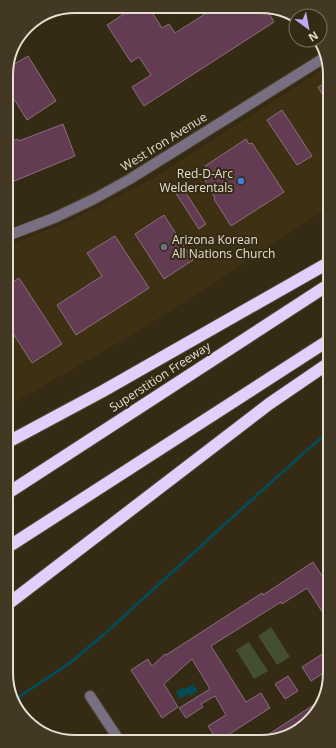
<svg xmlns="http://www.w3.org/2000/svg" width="336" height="748" font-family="'Open Sans',sans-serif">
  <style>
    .built { fill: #3e3012 }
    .green { fill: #444e30 }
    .water { fill: #044b56 }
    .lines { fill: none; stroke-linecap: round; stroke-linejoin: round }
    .stream { stroke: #044b56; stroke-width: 3 }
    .building { fill: #633c54; stroke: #896f7e }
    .minor-casing { stroke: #514732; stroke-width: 12 }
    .highway-casing { stroke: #514732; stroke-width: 14 }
    .minor { stroke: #787082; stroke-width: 10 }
    .highway { stroke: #e3cffb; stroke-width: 12 }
    .shop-dot { fill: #3f7fe0; stroke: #352a14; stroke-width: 1.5 }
    .worship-dot { fill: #6b7280; stroke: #352a14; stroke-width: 1.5 }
    .labels { text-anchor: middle; stroke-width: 4; stroke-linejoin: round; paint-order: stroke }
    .street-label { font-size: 12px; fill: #e6dfd2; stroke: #352a14 }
    .poi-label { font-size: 12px; fill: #e6dfd2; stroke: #352a14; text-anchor: end }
    .rim { fill: none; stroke: #e6dfd2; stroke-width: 2 }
  </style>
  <rect width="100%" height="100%" fill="#352a14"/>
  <path class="built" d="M328,66V208L147,326L7,407V246L72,220L138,187L160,174Z"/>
  <g class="green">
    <path d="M271,627L290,657L277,665L258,636Z"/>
    <path d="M249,642L268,671L254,679L236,650Z"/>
  </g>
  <path class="water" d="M193,684L198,691L190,696L188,694L180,699L176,692L184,687L185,689Z"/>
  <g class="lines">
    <path class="stream" d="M14,700L70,663L101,637L268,485L314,444L329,432"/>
  </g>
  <g class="building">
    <path d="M136,6H148L162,28L169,24L175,33L216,7H265L274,22L144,106L132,87L151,75L139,57L131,62L107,25Z"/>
    <path d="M28,56L56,101L27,120L12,96L6,100V69Z"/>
    <path d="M328,82V103L318,87Z"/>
    <path d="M282,110L312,156L297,165L267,120Z"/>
    <path d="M63,124L75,156L7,184L6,143L18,139L19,141Z"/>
    <path d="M246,139L249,144L252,143L284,192L231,226L214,199L215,198L206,184L207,183L205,180L211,176L205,166Z"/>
    <path d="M180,184L206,224L199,229L173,189Z"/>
    <path d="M164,215L193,260L164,279L135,234Z"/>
    <path d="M115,236L149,288L76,335L57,305L102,276L87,253Z"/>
    <path d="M19,278L62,344L32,363L7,324V286Z"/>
    <path d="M313,562L330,588V624L307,588L282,604L281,602L211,646L246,702L261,693L270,708L220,740H217L208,726L226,715L215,696L201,704L203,707L186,718L179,708L210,689L192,659L164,684L178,707L162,718L131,670L148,659L152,666L165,654L166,655L262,593L263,595Z"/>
    <path d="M330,649V669L311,681L302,667Z"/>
    <path d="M288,676L298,691L285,699L275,684Z"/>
    <path d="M321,700L317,713L292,729L274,740H260Z"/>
  </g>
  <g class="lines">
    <defs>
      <g id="minor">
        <path d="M7,236L54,218L94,199L130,179L327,56"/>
        <path d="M90,696L119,740"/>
      </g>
      <g id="highway">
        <path d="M8,442L103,391L328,263"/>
        <path d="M8,493L328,285"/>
        <path d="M8,547L329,340"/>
        <path d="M8,604L269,404L329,363"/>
      </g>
    </defs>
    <use href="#minor" class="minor-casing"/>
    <use href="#highway" class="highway-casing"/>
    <use href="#minor" class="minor"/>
    <use href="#highway" class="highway"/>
  </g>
  <circle class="shop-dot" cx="241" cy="181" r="4"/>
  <circle class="worship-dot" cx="164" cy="247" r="4"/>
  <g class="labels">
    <g class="street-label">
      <text transform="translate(164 142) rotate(-32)" y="4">West Iron Avenue</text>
      <text transform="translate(160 377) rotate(-33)" y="4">Superstition Freeway</text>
    </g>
    <g class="poi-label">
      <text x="233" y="178">Red-D-Arc<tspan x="233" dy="14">Welderentals</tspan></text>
      <text x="172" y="244" text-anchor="start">Arizona Korean<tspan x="172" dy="14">All Nations Church</tspan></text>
    </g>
  </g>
  <path d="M0 0H336V748H0ZM75 13H261A62 62 0 0 1 323 75V673A62 62 0 0 1 261 735H75A62 62 0 0 1 13 673V75A62 62 0 0 1 75 13Z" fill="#433823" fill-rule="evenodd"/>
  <path class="rim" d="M75 13H261A62 62 0 0 1 323 75V673A62 62 0 0 1 261 735H75A62 62 0 0 1 13 673V75A62 62 0 0 1 75 13Z"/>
  <g transform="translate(308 28) rotate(148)"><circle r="19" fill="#352a14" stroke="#7c7260"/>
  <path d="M0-3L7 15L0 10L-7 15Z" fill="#bfa9f4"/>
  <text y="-6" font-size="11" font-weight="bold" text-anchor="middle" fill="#e6dfd2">N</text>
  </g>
</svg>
